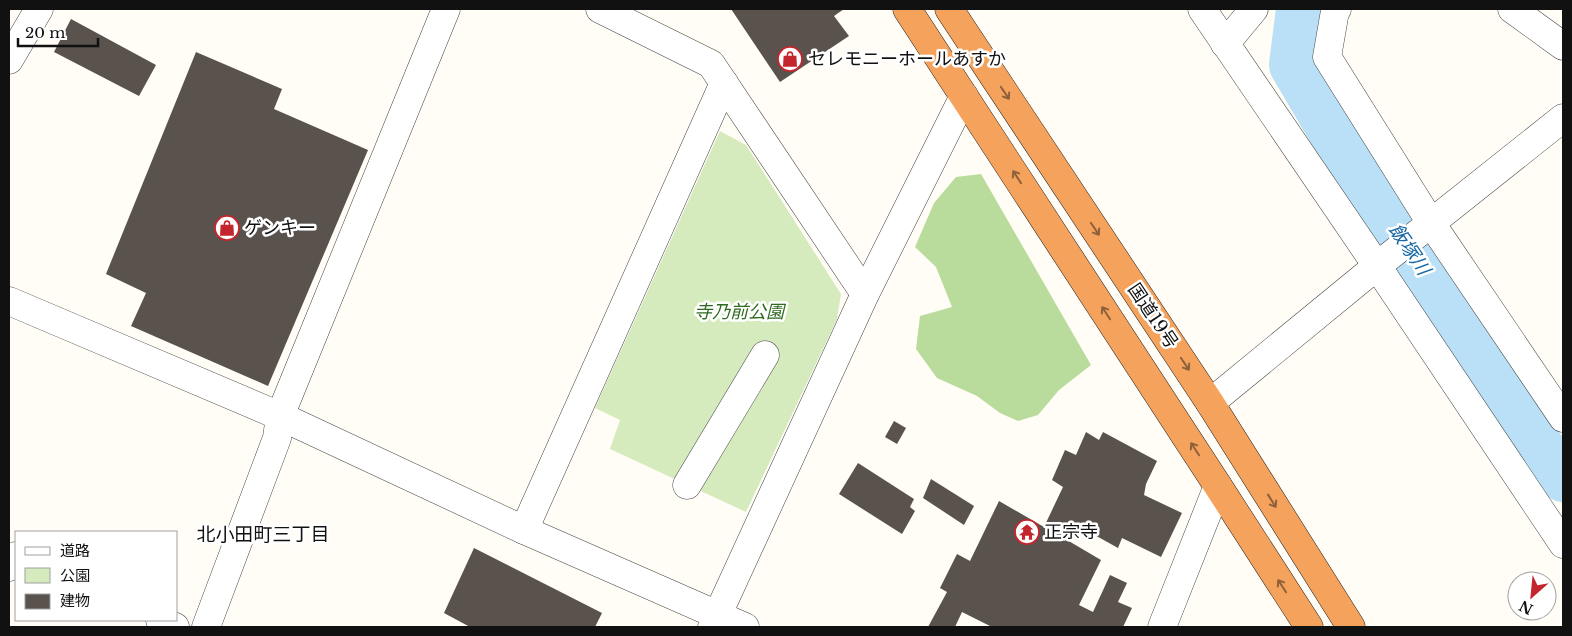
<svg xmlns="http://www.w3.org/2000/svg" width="1572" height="636" font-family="'Libre Baskerville','Noto Sans JP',serif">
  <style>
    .green { fill: #d5ebbd }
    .forest { fill: #b9dc9c }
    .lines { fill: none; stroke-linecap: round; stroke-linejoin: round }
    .river { stroke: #b9e0f7; stroke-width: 48 }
    .building { fill: #5a524d }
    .minor-casing { stroke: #444; stroke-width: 29 }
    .highway-casing { stroke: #222; stroke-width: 29 }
    .minor { stroke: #fff; stroke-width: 28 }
    .highway { stroke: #f5a25d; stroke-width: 28 }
    .oneway { stroke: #8e613b }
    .labels { text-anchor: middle; stroke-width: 5; stroke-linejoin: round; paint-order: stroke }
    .poi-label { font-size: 18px; fill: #111; stroke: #fff; text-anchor: start }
    .park-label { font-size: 18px; font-style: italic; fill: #2f6b1f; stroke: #fff }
    .street-label { font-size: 18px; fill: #111; stroke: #fff }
    .water-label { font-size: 19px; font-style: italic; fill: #1768a6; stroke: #fff }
    .neighbourhood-label { font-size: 19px; fill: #111; stroke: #fff }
  </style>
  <rect width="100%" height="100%" fill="#fffdf5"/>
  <path class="green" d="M720,131L746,145L841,294L837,319L746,512L610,449L620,420L595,408Z"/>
  <path class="forest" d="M981,174L1091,365L1059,390L1038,415L1018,421L1000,413L977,396L937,378L916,349L920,316L952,307L936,267L915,247L934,203L956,177Z"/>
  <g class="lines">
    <path class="river" d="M1300,9L1293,65L1334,135L1543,451L1563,478"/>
  </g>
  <g class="building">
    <path d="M731,9H844L834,16L849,36L780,82Z"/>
    <path d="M71,19L156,65L139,96L54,52Z"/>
    <path d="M196,52L282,89L274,109L368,150L268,386L131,326L146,293L106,274Z"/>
    <path d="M894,421L906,428L897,444L885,437Z"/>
    <path d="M1086,432L1099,440L1103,432L1157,461L1146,484L1144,495L1182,513L1161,557L1122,538L1118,548L1075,524L1067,540L1101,560L1079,605L1093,612L1110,575L1127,583L1118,602L1132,608L1123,627H992L962,612L955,627H928L947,592L940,588L957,554L970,561L999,501L1044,527L1063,487L1052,480L1065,450L1076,455Z"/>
    <path d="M858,463L914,499L910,507L915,511L902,534L839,494Z"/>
    <path d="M931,479L974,506L964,525L923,498Z"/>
    <path d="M474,548L602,613L595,627H470L444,613Z"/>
  </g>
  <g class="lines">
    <defs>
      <g id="minor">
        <path d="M600,9L711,64L865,294"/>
        <path d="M1202,9L1377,266L1563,544"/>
        <path d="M1337,9L1335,11L1327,57L1431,223L1563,418"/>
        <path d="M1512,9L1563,46"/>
        <path d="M1225,44L1254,9"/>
        <path d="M9,60L39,9"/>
        <path d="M9,301L280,416L524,530L745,627"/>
        <path d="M1210,403L1377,266L1563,118"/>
        <path d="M687,485L765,355"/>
        <path d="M524,530L724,83"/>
        <path d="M9,567L16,556"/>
        <path d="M160,620L175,627"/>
        <path d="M206,627L277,438L280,416L446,9"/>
        <path d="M712,627L865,294L964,96"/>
        <path d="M1162,627L1218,486"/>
      </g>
      <g id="highway">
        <path d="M907,9L1218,486L1309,627"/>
        <path d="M949,9L1210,403L1351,627"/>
      </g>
    </defs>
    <use href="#minor" class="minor-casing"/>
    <use href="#highway" class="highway-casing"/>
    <use href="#minor" class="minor"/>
    <use href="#highway" class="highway"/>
  </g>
  <defs><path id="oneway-shaft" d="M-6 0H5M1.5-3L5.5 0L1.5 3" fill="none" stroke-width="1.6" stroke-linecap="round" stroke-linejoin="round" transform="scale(1.25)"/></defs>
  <g class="oneway">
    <use href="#oneway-shaft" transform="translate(1005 93) rotate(56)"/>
    <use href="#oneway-shaft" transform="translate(1017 177) rotate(-123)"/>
    <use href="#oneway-shaft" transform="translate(1095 229) rotate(56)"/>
    <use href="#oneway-shaft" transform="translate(1106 313) rotate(-123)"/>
    <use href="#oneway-shaft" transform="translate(1185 364) rotate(56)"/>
    <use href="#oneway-shaft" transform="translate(1195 449) rotate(-123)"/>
    <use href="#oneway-shaft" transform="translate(1272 501) rotate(58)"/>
    <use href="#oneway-shaft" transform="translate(1282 586) rotate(-123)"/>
  </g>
  <defs>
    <symbol id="shop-ring" viewBox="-11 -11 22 22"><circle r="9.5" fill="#fff" stroke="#c4262e" stroke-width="1.5"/><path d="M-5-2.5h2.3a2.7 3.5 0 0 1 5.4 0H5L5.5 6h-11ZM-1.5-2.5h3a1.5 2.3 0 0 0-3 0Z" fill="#c4262e"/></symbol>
    <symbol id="temple-ring" viewBox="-11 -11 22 22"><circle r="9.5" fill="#fff" stroke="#c4262e" stroke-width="1.5"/><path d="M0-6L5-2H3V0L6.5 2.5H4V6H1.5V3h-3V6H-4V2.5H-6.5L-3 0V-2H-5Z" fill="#c4262e"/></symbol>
  </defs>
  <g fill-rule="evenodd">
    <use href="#shop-ring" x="776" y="45" width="28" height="28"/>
    <use href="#shop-ring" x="213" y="214" width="28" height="28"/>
    <use href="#temple-ring" x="1013" y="518" width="28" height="28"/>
  </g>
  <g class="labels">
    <g class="poi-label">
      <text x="808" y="65">セレモニーホールあすか</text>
      <text x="244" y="234">ゲンキー</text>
      <text x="1044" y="538">正宗寺</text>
    </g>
    <g class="park-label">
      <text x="739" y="318">寺乃前公園</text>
    </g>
    <g class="street-label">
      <text transform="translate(1153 316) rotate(56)" y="6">国道19号</text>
    </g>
    <g class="water-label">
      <text transform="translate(1410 249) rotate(56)" y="7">飯塚川</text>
    </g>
    <g class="neighbourhood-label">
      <text x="263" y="541">北小田町三丁目</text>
    </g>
  </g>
  <rect width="1572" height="636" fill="none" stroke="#111111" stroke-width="20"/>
  <rect x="15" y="531" width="162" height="90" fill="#ffffff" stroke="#a0a0a0"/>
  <rect x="25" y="547" width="25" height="8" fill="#ffffff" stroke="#a0a0a0"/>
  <text x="60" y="556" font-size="15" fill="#111111">道路</text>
  <rect x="25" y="568" width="25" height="15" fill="#d5ebbd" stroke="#a0a0a0"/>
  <text x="60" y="581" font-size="15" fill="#111111">公園</text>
  <rect x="25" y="594" width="25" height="15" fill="#5a524d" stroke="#a0a0a0"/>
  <text x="60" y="606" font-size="15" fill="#111111">建物</text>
  <g transform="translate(1532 596) rotate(207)"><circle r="24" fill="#ffffff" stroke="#a0a0a0"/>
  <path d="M0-4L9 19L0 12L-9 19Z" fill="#c4262e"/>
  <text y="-8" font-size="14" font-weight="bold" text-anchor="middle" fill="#111111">N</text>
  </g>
  <path d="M18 38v8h80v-8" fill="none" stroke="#111111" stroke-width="2.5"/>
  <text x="25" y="38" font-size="15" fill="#111111" stroke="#ffffff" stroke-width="4" paint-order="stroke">20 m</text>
</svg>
